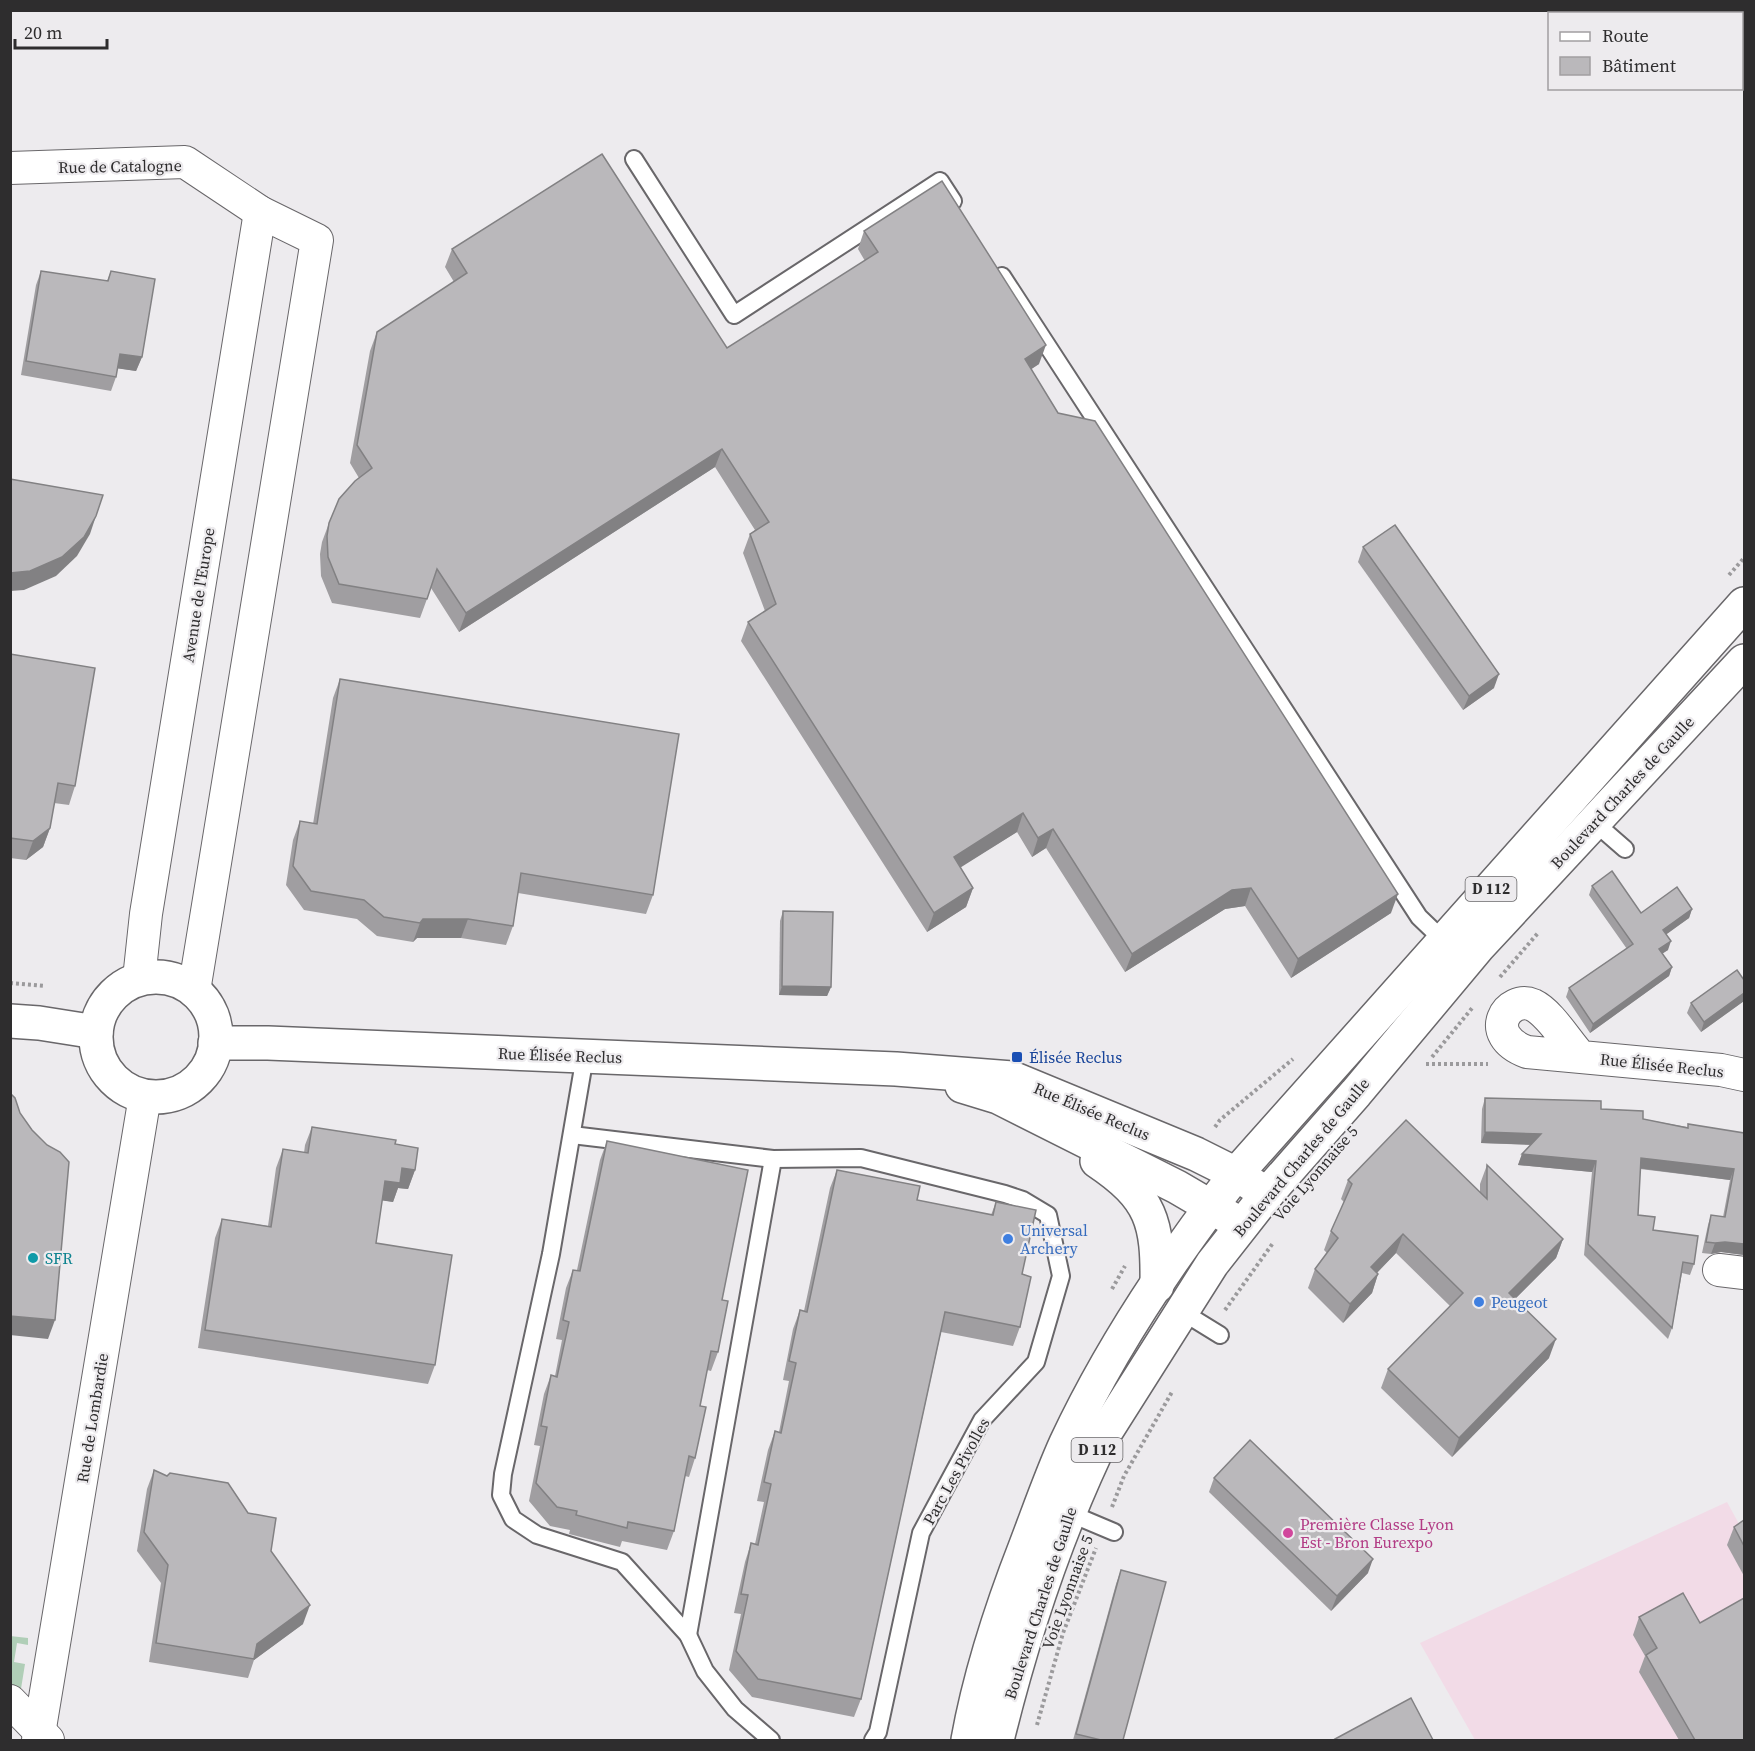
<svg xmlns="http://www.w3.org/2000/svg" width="1755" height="1751" font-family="'Source Serif 4',serif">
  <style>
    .commercial { fill: #f2dbe7 }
    .green { fill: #b0ceb7 }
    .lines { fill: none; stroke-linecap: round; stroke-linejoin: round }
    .lane-casing { stroke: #69676a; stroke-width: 20 }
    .street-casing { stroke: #69676a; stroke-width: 34 }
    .secondary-casing { stroke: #69676a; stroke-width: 36 }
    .primary-casing { stroke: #69676a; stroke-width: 36 }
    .path { stroke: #9b9a9c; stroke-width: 4; stroke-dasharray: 3 3; stroke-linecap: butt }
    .lane { stroke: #fff; stroke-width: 16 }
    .street { stroke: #fff; stroke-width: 32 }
    .secondary { stroke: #fff; stroke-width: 33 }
    .primary { stroke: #fff; stroke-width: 33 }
    .wall { fill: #a09ea1 }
    .shaded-wall { fill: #828183 }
    .building { fill: #bab8bb; stroke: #828183; stroke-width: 1.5 }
    .transit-dot { fill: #1a4fb4; stroke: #edebee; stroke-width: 2 }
    .shop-dot { fill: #3f7fe0; stroke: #edebee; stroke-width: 2 }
    .culture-dot { fill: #0f9aa8; stroke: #edebee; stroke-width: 2 }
    .hotel-dot { fill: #d1479c; stroke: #edebee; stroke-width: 2 }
    .labels { text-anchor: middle; stroke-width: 4.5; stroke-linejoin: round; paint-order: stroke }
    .shield { fill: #edebee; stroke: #676668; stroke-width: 1.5 }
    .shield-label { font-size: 15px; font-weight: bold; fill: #2e2d2e }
    .street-label { font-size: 16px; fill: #2e2d2e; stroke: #edebee }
    .transit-label { font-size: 16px; fill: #164399; stroke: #edebee; text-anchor: start }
    .shop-label { font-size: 16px; fill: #366cbe; stroke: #edebee; text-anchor: start }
    .culture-label { font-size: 16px; fill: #0d838f; stroke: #edebee; text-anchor: start }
    .hotel-label { font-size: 16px; fill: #b23c85; stroke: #edebee; text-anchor: start }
  </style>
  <rect width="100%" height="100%" fill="#edebee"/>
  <path class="commercial" d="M1727,1502L1744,1533V1740H1475L1420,1643Z"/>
  <path class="green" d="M10,1636L28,1638V1645L17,1643L14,1662L25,1664L20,1695L11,1685Z"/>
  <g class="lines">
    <defs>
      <g id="lane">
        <path d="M634,159L734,315L940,181L953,201"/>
        <path d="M1002,276L1419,917L1444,941"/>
        <path d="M1594,822L1625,849"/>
        <path d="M585,1056L551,1254L503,1474L501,1495L513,1519L537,1535L622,1562L688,1635L705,1671L735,1709L771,1740"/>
        <path d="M572,1135L773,1159L861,1158L1005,1194L1023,1200L1048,1215L1061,1276L1036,1362L982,1420L921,1533L878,1732L873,1740"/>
        <path d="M1181,1311L1220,1335"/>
        <path d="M1069,1513L1114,1532"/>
        <path d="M688,1635L773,1159"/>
      </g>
      <g id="street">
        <path d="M10,168L185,162L260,212L317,240L194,991"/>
        <path d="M139,979L146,914L260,212"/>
        <path d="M1580,1056C1567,1042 1550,1013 1533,1005C1508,994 1481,1035 1527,1052L1721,1070L1744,1075"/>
        <path d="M1719,1270L1744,1273"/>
        <path d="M10,1701L48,1740"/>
        <path d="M38,1740L145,1096"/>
      </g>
      <g id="secondary">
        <circle cx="156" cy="1037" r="60"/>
        <path d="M10,1021L39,1023L96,1032"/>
        <path d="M215,1043H268L896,1069L1012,1078L1196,1154L1236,1174L1267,1194"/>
        <path d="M962,1086L998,1097L1177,1187L1242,1225"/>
        <path d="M1097,1161C1152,1198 1158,1222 1157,1286"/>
      </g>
      <g id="primary">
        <path d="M968,1740C980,1673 1001,1609 1026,1545C1039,1511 1051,1476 1066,1443C1110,1349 1173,1255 1236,1174L1744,604"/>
        <path d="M997,1740C1023,1634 1057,1531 1105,1433L1212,1264L1267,1194L1356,1093L1479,946L1744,661"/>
      </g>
    </defs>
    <use href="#lane" class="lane-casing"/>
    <use href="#street" class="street-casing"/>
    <use href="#secondary" class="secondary-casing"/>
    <use href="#primary" class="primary-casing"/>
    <g class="path">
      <path d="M1729,575L1744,558"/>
      <path d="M1500,977L1538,933"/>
      <path d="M10,983L45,986"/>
      <path d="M1432,1057L1473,1007"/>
      <path d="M1426,1064H1488"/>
      <path d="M1215,1127L1220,1120L1293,1059"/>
      <path d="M1112,1289L1125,1266"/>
      <path d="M1225,1310L1273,1243"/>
      <path d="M1112,1507L1124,1476L1172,1392"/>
      <path d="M1037,1725L1063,1633L1096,1548"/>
    </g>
    <use href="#lane" class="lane"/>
    <use href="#street" class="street"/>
    <use href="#secondary" class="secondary"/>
    <use href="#primary" class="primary"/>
  </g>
  <g class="wall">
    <path d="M864,231L1039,364L1031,369L1058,413L1391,913L1291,978L1245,906L1225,909L1125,972L1046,848L1032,857L1017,832L960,867L973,888L966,907L927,932L741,641L748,622L765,611L743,553L750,534L755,530L715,467L459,632L431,588L420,618L332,603L321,576L320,554L322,542L329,523L359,478L350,463L370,351L377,332L454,282L445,267L452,249L727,348L865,261L858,249Z"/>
    <path d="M41,271L107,281L111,271L142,357L136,371L117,368L116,377L111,391L21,375L36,285Z"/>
    <path d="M1363,547L1494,688L1463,710L1358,562Z"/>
    <path d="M10,654L75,786L69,805L54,803L50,828L43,847L26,860L10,858Z"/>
    <path d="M340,679L653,895L646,914L518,893L513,926L506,945L461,938H417L413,942L377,936L357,919L304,910L286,885L293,840L300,821L313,824L333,698Z"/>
    <path d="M1592,886L1641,913L1692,909L1689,918L1666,934L1668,950L1662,953L1672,967L1669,976L1590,1033L1566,997L1569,988L1627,949L1589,895Z"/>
    <path d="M783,911L831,987L827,996L779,995L780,921Z"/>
    <path d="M1744,980V1001L1701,1032L1687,1013L1691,1003Z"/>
    <path d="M1485,1098L1601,1109L1643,1119L1687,1127L1744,1133V1255L1721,1252L1711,1254L1702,1253L1708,1225L1711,1215L1723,1217L1730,1180L1640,1169L1638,1215L1653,1230L1694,1264L1690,1275L1682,1273L1672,1328L1668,1339L1584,1255L1592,1172L1518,1165L1522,1154L1531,1145L1481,1143L1482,1109Z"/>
    <path d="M312,1127L395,1144L415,1170L408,1189L398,1188L393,1202L382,1200L376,1243L435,1365L428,1384L198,1348L215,1238L222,1219L268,1226L276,1168L283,1149L304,1153L305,1145Z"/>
    <path d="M607,1141L722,1300L718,1352L711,1371L707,1370L700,1406L695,1458L689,1477L685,1476L674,1531L667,1550L622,1541L620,1547L569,1534L570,1530L550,1526L529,1501L540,1446L534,1445L544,1394L551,1375L555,1376L562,1340L556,1339L566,1288L573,1270H577L600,1160Z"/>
    <path d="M1487,1165L1563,1239L1556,1258L1515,1299L1549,1358L1452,1457L1381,1388L1388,1369L1450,1306L1396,1253L1377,1273L1378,1274L1372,1293L1343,1323L1308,1288L1315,1269L1327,1253L1324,1250L1331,1231L1344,1202L1341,1199L1348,1180L1480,1193V1184Z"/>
    <path d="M837,1170L917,1200L991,1215L996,1202L1022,1274L1020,1327L1013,1346L941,1332L861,1699L854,1717L752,1697L729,1670L741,1614L734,1613L745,1562L751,1543L755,1544L764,1502L757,1501L768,1450L775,1431L779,1432L789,1381L783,1380L793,1329L800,1310L804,1311L830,1188Z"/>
    <path d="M154,1470L271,1551L303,1624L254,1660L248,1678L149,1662L161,1583L137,1551L147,1489Z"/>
    <path d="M1214,1478L1368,1573L1331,1611L1209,1492Z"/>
    <path d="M1744,1520V1576L1727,1545L1734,1527Z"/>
    <path d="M1121,1570L1123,1740H1073L1116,1584Z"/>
    <path d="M1639,1617L1744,1740H1679L1639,1672L1645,1656L1633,1635Z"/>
  </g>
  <g class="shaded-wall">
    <path d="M1046,345L1039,364L1018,378L1025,359Z"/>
    <path d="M120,354L142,357L136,371L115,368Z"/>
    <path d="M722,449L715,467L459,632L466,613Z"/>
    <path d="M96,516L90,534L77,556L56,576L24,590L10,591V573Z"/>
    <path d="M1499,674L1494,688L1463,710L1469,696Z"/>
    <path d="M1023,813L1017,832L947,876L954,857Z"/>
    <path d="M50,828L43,847L26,860L33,841Z"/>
    <path d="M1053,829L1046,848L1032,857L1038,838Z"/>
    <path d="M973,888L966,907L927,932L934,913Z"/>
    <path d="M1251,888L1245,906L1225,909L1125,972L1132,954L1232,890Z"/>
    <path d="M1398,894L1391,913L1291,978L1298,959Z"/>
    <path d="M1692,909L1689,918L1660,939L1663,930Z"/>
    <path d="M423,919H468L461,938H417L413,942L420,923Z"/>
    <path d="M1671,941L1668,950L1656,958L1659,949Z"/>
    <path d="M1672,967L1669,976L1590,1033L1593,1024Z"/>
    <path d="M782,986L831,987L827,996L779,995Z"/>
    <path d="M1744,993V1001L1701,1032L1704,1022Z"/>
    <path d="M1485,1132L1541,1134L1537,1145L1481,1143Z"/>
    <path d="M1522,1154L1596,1161L1592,1172L1518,1165Z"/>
    <path d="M1641,1158L1734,1169L1730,1180L1637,1168Z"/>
    <path d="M402,1168L415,1170L408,1189L398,1188L393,1202L379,1200L385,1181Z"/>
    <path d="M1403,1234L1396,1253L1364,1286L1371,1267Z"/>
    <path d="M1563,1239L1556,1258L1502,1312L1509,1293Z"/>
    <path d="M1725,1242L1744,1244V1255L1721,1252L1711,1254L1715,1243Z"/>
    <path d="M1378,1274L1372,1293L1343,1323L1350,1304Z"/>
    <path d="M10,1316L55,1320L48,1339L10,1335Z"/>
    <path d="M1556,1339L1549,1358L1452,1457L1459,1438Z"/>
    <path d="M1373,1559L1368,1573L1331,1611L1337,1596Z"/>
    <path d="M310,1605L303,1624L254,1660L257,1644Z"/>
  </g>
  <g class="building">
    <path d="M602,154L727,348L878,252L864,231L942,181L1046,345L1025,359L1058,413L1095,421L1398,894L1298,959L1251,888L1232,890L1132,954L1053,829L1038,838L1023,813L954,857L973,888L934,913L748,622L776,604L750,534L769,522L722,449L466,613L437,569L427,599L339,584L328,557L327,536L329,523L339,499L355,481L372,468L357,445L377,332L467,273L452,249Z"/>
    <path d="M41,271L108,281L111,271L155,279L142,357L120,354L116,377L26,361Z"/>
    <path d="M10,479L103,495L96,516L84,537L62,557L30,571L10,573Z"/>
    <path d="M1395,525L1499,674L1469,696L1363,547Z"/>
    <path d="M10,654L95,668L75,786L58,783L50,828L33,841L10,838Z"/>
    <path d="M340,679L679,734L653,895L521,873L513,926L468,919H423L420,923L384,917L364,900L311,891L293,866L300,821L317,824Z"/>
    <path d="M1612,871L1641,913L1677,887L1692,909L1663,930L1671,941L1659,949L1672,967L1593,1024L1569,988L1633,944L1592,886Z"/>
    <path d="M783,911L833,912L831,987L782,986Z"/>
    <path d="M1737,970L1744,980V993L1704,1022L1691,1003Z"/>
    <path d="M10,1093L15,1098L20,1113L32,1130L47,1145L60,1152L69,1162L55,1320L10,1316Z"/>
    <path d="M1485,1098L1601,1101V1109L1643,1111V1119L1688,1128V1124L1744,1133V1244L1725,1242L1715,1243L1706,1242L1711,1215L1725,1217L1734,1169L1641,1158L1638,1215L1655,1217L1653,1230L1698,1236L1694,1264L1683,1262L1672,1328L1588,1244L1596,1161L1522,1154L1541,1134L1485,1132Z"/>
    <path d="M1406,1120L1487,1199V1165L1563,1239L1509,1293L1556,1339L1459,1438L1388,1369L1463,1293L1403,1234L1371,1267L1378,1274L1350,1304L1315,1269L1338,1238L1331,1231L1352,1184L1348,1180Z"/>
    <path d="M312,1127L396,1140L395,1144L418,1148L415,1170L402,1168L400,1183L385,1181L376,1243L452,1255L435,1365L205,1330L222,1219L271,1227L283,1149L308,1153Z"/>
    <path d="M607,1141L748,1170L722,1300L728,1301L718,1352L711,1351L700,1406L706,1407L695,1458L689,1456L674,1531L628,1522L627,1528L576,1515L577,1511L557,1507L536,1483L547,1427L541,1426L551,1375L557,1377L569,1322L563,1320L573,1270L580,1271Z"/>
    <path d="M837,1170L920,1186L917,1200L993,1215L996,1202L1036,1210L1022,1274L1031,1277L1020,1327L945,1312L861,1699L758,1679L736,1651L748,1595L741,1594L751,1543L758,1545L771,1484L764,1482L775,1431L781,1433L796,1363L789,1361L800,1310L807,1312Z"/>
    <path d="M1250,1440L1373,1559L1337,1596L1214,1478Z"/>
    <path d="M154,1470L167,1476L170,1473L228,1483L248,1513L276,1518L271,1551L310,1605L257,1644L254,1659L156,1643L168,1565L144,1532Z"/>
    <path d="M1744,1520V1546L1734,1527Z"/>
    <path d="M1121,1570L1166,1582L1123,1740H1101L1076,1734Z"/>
    <path d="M1683,1593L1700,1623L1744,1598V1740H1695L1646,1655L1657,1648L1639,1617Z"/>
    <path d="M1411,1698L1433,1740H1336L1335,1739Z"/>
  </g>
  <rect class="transit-dot" x="1011" y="1051" width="12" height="12" rx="3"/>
  <g class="shop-dot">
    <circle cx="1008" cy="1239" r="6"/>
    <circle cx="1479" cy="1302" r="6"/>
  </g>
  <circle class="culture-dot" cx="33" cy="1258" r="6"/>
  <circle class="hotel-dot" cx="1288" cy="1533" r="6"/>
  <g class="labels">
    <g class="shield">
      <rect x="1465.5" y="877" width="51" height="24" rx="4.5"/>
      <rect x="1071.5" y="1438" width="51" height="24" rx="4.5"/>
    </g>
    <g class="shield-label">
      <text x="1491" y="894">D 112</text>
      <text x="1097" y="1455">D 112</text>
    </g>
    <g class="street-label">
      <text transform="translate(120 166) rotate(-1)" y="6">Rue de Catalogne</text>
      <text transform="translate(198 595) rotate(-81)" y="6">Avenue de l'Europe</text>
      <text transform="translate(1622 792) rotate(-47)" y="6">Boulevard Charles de Gaulle</text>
      <text transform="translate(560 1055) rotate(2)" y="6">Rue Élisée Reclus</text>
      <text transform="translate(1662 1065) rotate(6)" y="6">Rue Élisée Reclus</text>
      <text transform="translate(1092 1111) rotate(23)" y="6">Rue Élisée Reclus</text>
      <text transform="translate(1301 1157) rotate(-50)" y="6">Boulevard Charles de Gaulle</text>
      <text transform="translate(1315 1173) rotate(-49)" y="6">Voie Lyonnaise 5</text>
      <text transform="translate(92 1418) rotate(-81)" y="6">Rue de Lombardie</text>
      <text transform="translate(956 1471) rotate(-61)" y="6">Parc Les Pivolles</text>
      <text transform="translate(1067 1592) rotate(-70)" y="6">Voie Lyonnaise 5</text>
      <text transform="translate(1040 1603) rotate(-72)" y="6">Boulevard Charles de Gaulle</text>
    </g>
    <g class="transit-label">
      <text x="1029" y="1063">Élisée Reclus</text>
    </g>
    <g class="shop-label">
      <text x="1020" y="1236">Universal<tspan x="1020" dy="18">Archery</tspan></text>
      <text x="1491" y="1308">Peugeot</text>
    </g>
    <g class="culture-label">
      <text x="45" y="1264">SFR</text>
    </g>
    <g class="hotel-label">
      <text x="1300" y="1530">Première Classe Lyon<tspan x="1300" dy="18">Est - Bron Eurexpo</tspan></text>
    </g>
  </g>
  <rect width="1755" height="1751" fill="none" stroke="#2e2d2e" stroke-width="24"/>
  <rect x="1548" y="12" width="195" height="78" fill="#edebee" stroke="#a19fa1" stroke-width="1.5"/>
  <rect x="1560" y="32" width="30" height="9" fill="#ffffff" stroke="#a19fa1" stroke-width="1.5"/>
  <text x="1602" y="42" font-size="18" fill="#2e2d2e">Route</text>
  <rect x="1560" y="57" width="30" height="18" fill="#bab8bb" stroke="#a19fa1" stroke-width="1.5"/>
  <text x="1602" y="72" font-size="18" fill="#2e2d2e">Bâtiment</text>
  <path d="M15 39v9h92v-9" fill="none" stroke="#2e2d2e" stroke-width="3"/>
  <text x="24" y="39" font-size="18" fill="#2e2d2e" stroke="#edebee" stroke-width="4.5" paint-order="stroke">20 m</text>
</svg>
